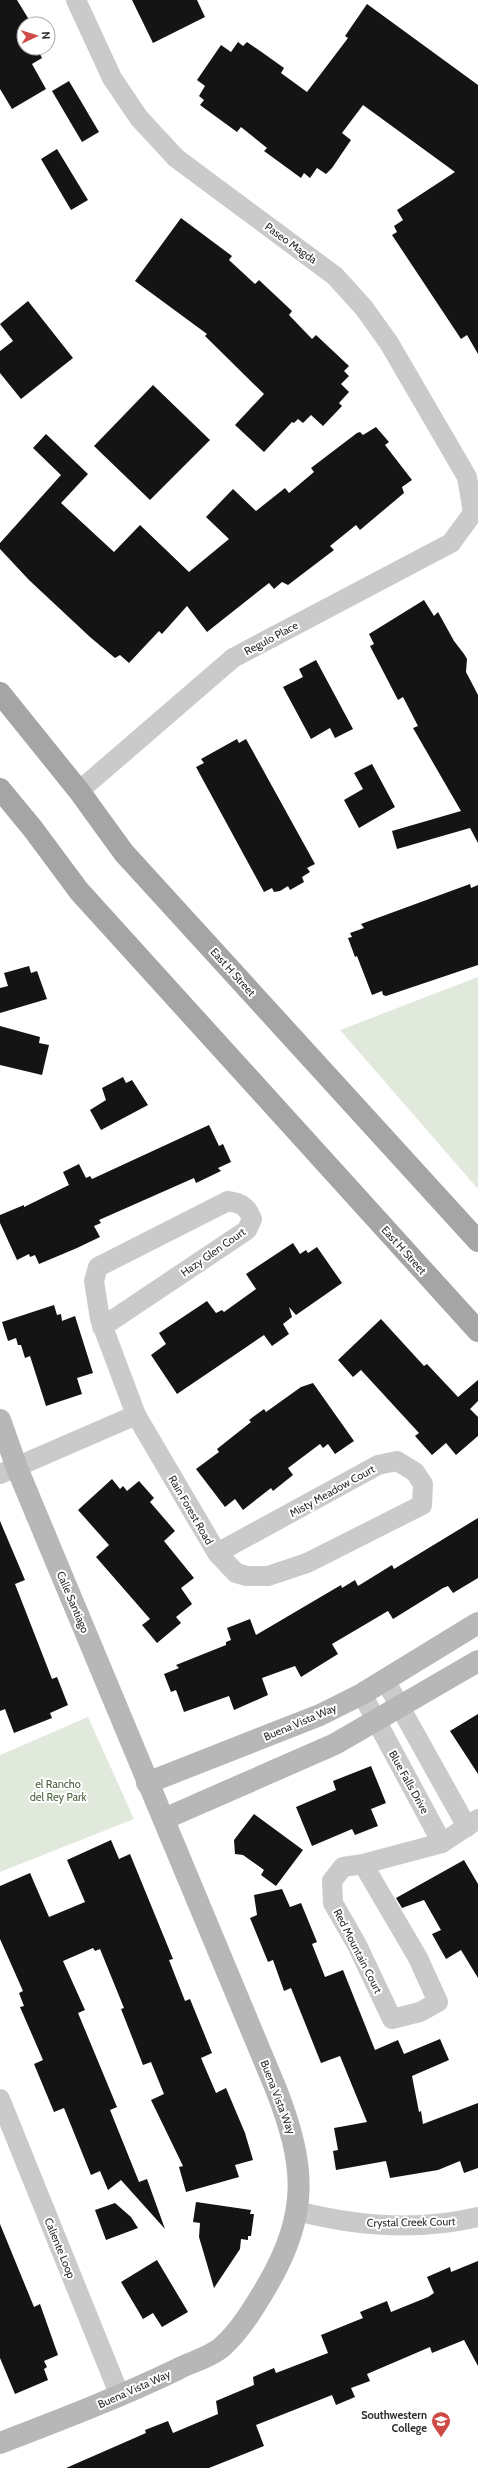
<svg xmlns="http://www.w3.org/2000/svg" width="478" height="2468" font-family="Cabin,sans-serif">
  <style>
    .green { fill: #e1e9dc }
    .building { fill: #141414 }
    .lines { fill: none; stroke-linecap: round; stroke-linejoin: round }
    .street { stroke: #cacaca; stroke-width: 20 }
    .secondary { stroke: #b7b7b7; stroke-width: 22 }
    .primary { stroke: #a5a5a5; stroke-width: 22 }
    .labels { text-anchor: middle; stroke-width: 4; stroke-linejoin: round; paint-order: stroke }
    .street-label { font-size: 11px; fill: #2d2d2d; stroke: #fff }
    .park-label { font-size: 11px; fill: #4c6340; stroke: #fff }
    .poi-label { font-size: 11px; font-weight: bold; fill: #2d2d2d; stroke: #fff; text-anchor: end }
  </style>
  <rect width="100%" height="100%" fill="#fff"/>
  <g class="green">
    <path d="M478,977V1189L340,1030Z"/>
    <path d="M88,1717L134,1819L0,1872V1755Z"/>
  </g>
  <g class="building">
    <path d="M0,0H17L28,18L29,24H24V48H42L44,51L40,54L42,58L32,64L46,89L12,109L0,89Z"/>
    <path d="M132,0H197L205,17L153,43Z"/>
    <path d="M367,4L478,85V354L467,335L461,339L392,235L397,232L394,226L403,220L397,210L455,172L363,105L342,133L351,140L332,168L326,174L317,168L310,178L304,173L301,178L264,151L267,148L241,127L237,132L200,105L204,100L199,96L205,86L197,80L221,45L231,52L238,42L243,46L247,42L263,53L284,68L281,73L307,92L348,38L345,36Z"/>
    <path d="M69,81L99,132L82,142L52,91Z"/>
    <path d="M57,149L88,200L71,210L41,159Z"/>
    <path d="M181,218L232,256L229,260L255,284L259,280L292,311L289,315L312,339L316,335L349,366L344,371L349,376L341,384L349,392L339,403L342,406L323,426L311,415L303,423L298,419L294,423L292,422L264,452L235,425L264,394L205,336L207,334L135,281Z"/>
    <path d="M28,301L73,358L21,399L0,373V351L13,341L0,324Z"/>
    <path d="M153,385L210,440L150,500L94,446Z"/>
    <path d="M376,427L389,442L385,445L412,480L402,487L404,493L360,530L356,525L330,546L334,550L288,585L282,582L274,589L269,583L207,632L187,606L162,634L159,631L129,663L120,655L115,658L90,637L29,580L0,549V543L61,475L33,448L46,434L88,474L61,503L114,552L140,525L189,572L229,539L206,517L233,489L256,511L285,488L289,493L314,472L311,468L357,433L360,432L363,435Z"/>
    <path d="M424,600L434,616L438,612L454,641L464,654L467,659L466,672L478,695V843L470,828L397,849L392,831L461,811L413,728L418,726L403,697L398,700L370,646L374,644L369,634Z"/>
    <path d="M316,660L353,729L335,738L330,728L311,739L283,687L303,677L299,669Z"/>
    <path d="M237,739L239,743L246,739L315,864L307,868L310,872L302,877L304,882L290,890L288,886L280,891L274,892L272,888L264,892L196,767L204,763L201,759Z"/>
    <path d="M372,764L395,807L359,828L344,800L363,789L354,773Z"/>
    <path d="M470,884L471,888L478,885V965L386,996L383,995L382,991L372,995L357,956L355,957L348,938L352,937L350,933L364,928L361,924Z"/>
    <path d="M29,966L31,973L37,971L47,999L0,1013V988L8,986L4,973Z"/>
    <path d="M0,1026L40,1037L39,1043L49,1045L42,1075L0,1065Z"/>
    <path d="M123,1077L126,1083L132,1080L148,1105L101,1130L90,1110L106,1100L102,1088Z"/>
    <path d="M209,1125L219,1146L223,1144L231,1162L218,1168L221,1171L196,1183L194,1178L99,1220L101,1223L94,1226L100,1237L77,1248L39,1264L35,1255L30,1257L29,1254L17,1260L0,1223V1215L24,1205V1207L69,1185L63,1172L79,1164L86,1178L90,1176L92,1179Z"/>
    <path d="M293,1243L300,1254L306,1250L308,1253L317,1247L342,1283L296,1315L289,1307L292,1317L283,1324L289,1334L272,1346L264,1335L177,1394L151,1355L166,1344L159,1333L207,1301L216,1313L222,1310L224,1312L256,1289L246,1274Z"/>
    <path d="M54,1305L57,1315L61,1314L62,1321L75,1316L93,1373L77,1378L82,1394L46,1406L30,1356L25,1358L21,1345H18L16,1338L8,1341L2,1322Z"/>
    <path d="M381,1319L424,1366L427,1364L458,1397L478,1380V1401L470,1409L478,1417V1436L456,1455L446,1443L432,1455L415,1436L419,1433L361,1370L353,1377L338,1360Z"/>
    <path d="M313,1383L354,1441L335,1454L328,1444L323,1448L320,1444L288,1468L293,1475L273,1491L271,1488L243,1510L235,1499L225,1507L196,1469L219,1452L217,1449L251,1422L249,1420L264,1409L266,1412L301,1387Z"/>
    <path d="M112,1479L120,1489L123,1486L127,1491L139,1481L154,1498L150,1502L175,1531L164,1541L194,1578L181,1588L192,1604L176,1617L181,1623L157,1643L142,1625L150,1619L96,1557L109,1545L78,1510Z"/>
    <path d="M478,1518V1578L453,1593L448,1586L443,1588L393,1619L388,1611L332,1644L338,1654L301,1677L295,1666L262,1678L268,1695L234,1710L229,1696L184,1712L176,1690L171,1692L164,1674L179,1668L176,1665L226,1645V1642L231,1640L227,1628L250,1619L256,1635L341,1585L342,1588L355,1580L358,1586L392,1565L394,1569Z"/>
    <path d="M0,1521L25,1580L15,1584L52,1679L57,1677L68,1705L50,1713L52,1718L14,1733L5,1709L0,1711Z"/>
    <path d="M478,1714V1774L450,1731Z"/>
    <path d="M371,1766L386,1803L371,1809L378,1826L355,1835L352,1829L312,1846L296,1807L336,1790L333,1781Z"/>
    <path d="M254,1814L303,1850L276,1886L261,1875L264,1870L243,1855L235,1854L234,1840Z"/>
    <path d="M111,1840L119,1859L130,1854L173,1959L169,1960L185,2001L190,1999L212,2053L201,2058L216,2093L226,2088L245,2133L253,2160L235,2165L239,2177L186,2192L179,2167L183,2166L151,2100L164,2094L151,2062L143,2065L121,2009L124,2008L100,1949L95,1951L93,1948L63,1961L85,2010L78,2013L117,2107L110,2110L139,2182L147,2179L165,2229L121,2180L108,2190L100,2171L91,2175L64,2108L54,2112L34,2064L43,2060L20,2007L24,2006L19,1993L23,1991L0,1939V1886L30,1873L49,1917L85,1902L67,1860Z"/>
    <path d="M464,1860L478,1884V1978L461,1950L446,1959L432,1934L441,1930L424,1900L402,1908L396,1898Z"/>
    <path d="M282,1889L290,1907L301,1903L317,1942L312,1944L325,1977L343,1970L375,2050L398,2040L404,2054L440,2039L449,2060L412,2076L419,2112L421,2111L423,2124L478,2103V2168L464,2173L460,2161L438,2170L390,2178L386,2161L336,2170L333,2151L338,2150L334,2128L367,2122L340,2056L321,2063L291,1988L284,1991L273,1960L268,1962L250,1918L257,1915L254,1895Z"/>
    <path d="M196,2202L251,2210L250,2214H254L251,2236H248V2240L241,2239L240,2249L214,2288L199,2237L200,2223L193,2222Z"/>
    <path d="M115,2203L131,2217L138,2228L106,2240L95,2210Z"/>
    <path d="M0,2224L34,2307L40,2304L58,2355L44,2361L47,2367L44,2369L48,2380L15,2394L0,2358Z"/>
    <path d="M157,2260L188,2312L162,2327L153,2313L143,2319L121,2282Z"/>
    <path d="M478,2261V2366L464,2340L432,2353L430,2347L367,2374L370,2381L351,2388L355,2397L336,2405L332,2395L256,2425L264,2446L209,2468H66L146,2433L145,2430L168,2421L173,2433L218,2414L216,2401L254,2385L253,2377L274,2368L276,2373L328,2353L321,2335L363,2318L360,2312L387,2301L391,2312L428,2297L434,2293L427,2277L450,2267L451,2272Z"/>
  </g>
  <g class="lines">
    <g class="street">
      <path d="M76,0L112,78L139,118L176,158L335,276L364,308L389,343L467,477L473,513"/>
      <path d="M79,791L233,658L451,543L473,513L478,511"/>
      <path d="M102,1327L247,1230L252,1219C247,1206 241,1203 228,1201L98,1267L94,1281L100,1319L136,1415L217,1553L236,1573L247,1576H268L307,1563L422,1505L423,1484L415,1472L397,1461L378,1465L217,1553"/>
      <path d="M0,1474L136,1415"/>
      <path d="M385,1680L467,1827"/>
      <path d="M362,1694L442,1843"/>
      <path d="M363,1864L418,1958L438,2002L420,2012L392,2019L357,1945L333,1903L332,1881L343,1867L363,1864L442,1843L478,1819"/>
      <path d="M0,2099L120,2396"/>
      <path d="M297,2211C355,2226 419,2231 478,2217"/>
    </g>
    <g class="secondary">
      <path d="M0,1420L17,1468L276,2089C305,2164 310,2212 268,2284C255,2306 241,2330 222,2347C211,2357 191,2362 178,2369C120,2397 60,2420 0,2443"/>
      <path d="M147,1783L320,1715L362,1694L478,1623"/>
      <path d="M164,1819L335,1744L478,1661"/>
    </g>
    <g class="primary">
      <path d="M0,693L79,791L124,853L478,1241"/>
      <path d="M0,789L33,829L79,891L478,1331"/>
    </g>
  </g>
  <defs>
    <symbol id="university-pin" viewBox="-11 -11 22 30"><path d="M0 17L-7.5 6A9.5 9.5 0 1 1 7.5 6Z" fill="#ce4a45" stroke="#fff"/><path d="M0-5L7-2L0 1L-7-2ZM-4 1L0 2.5L4 1V4Q0 6-4 4Z" fill="#fff"/></symbol>
  </defs>
  <g fill-rule="evenodd">
    <use href="#university-pin" x="430" y="2410" width="22" height="30"/>
  </g>
  <g class="labels">
    <g class="street-label">
      <text transform="translate(291 243) rotate(36)" y="4">Paseo Magda</text>
      <text transform="translate(271 638) rotate(-28)" y="4">Regulo Place</text>
      <text transform="translate(233 972) rotate(48)" y="4">East H Street</text>
      <text transform="translate(404 1250) rotate(48)" y="4">East H Street</text>
      <text transform="translate(213 1252) rotate(-35)" y="4">Hazy Glen Court</text>
      <text transform="translate(332 1491) rotate(-29)" y="4">Misty Meadow Court</text>
      <text transform="translate(191 1510) rotate(60)" y="4">Rain Forest Road</text>
      <text transform="translate(73 1602) rotate(67)" y="4">Calle Santiago</text>
      <text transform="translate(300 1722) rotate(-23)" y="4">Buena Vista Way</text>
      <text transform="translate(409 1782) rotate(61)" y="4">Blue Falls Drive</text>
      <text transform="translate(358 1951) rotate(63)" y="4">Red Mountain Court</text>
      <text transform="translate(278 2097) rotate(69)" y="4">Buena Vista Way</text>
      <text transform="translate(411 2222) rotate(-1)" y="4">Crystal Creek Court</text>
      <text transform="translate(60 2248) rotate(68)" y="4">Caliente Loop</text>
      <text transform="translate(134 2389) rotate(-24)" y="4">Buena Vista Way</text>
    </g>
    <g class="park-label">
      <text x="58" y="1788">el Rancho<tspan x="58" dy="13">del Rey Park</tspan></text>
    </g>
    <g class="poi-label">
      <text x="427" y="2419">Southwestern<tspan x="427" dy="13">College</tspan></text>
    </g>
  </g>
  <g transform="translate(36 36) rotate(86)"><circle r="19" fill="#ffffff" stroke="#ababab"/>
  <path d="M0-3L7 15L0 10L-7 15Z" fill="#ce4a45"/>
  <text y="-6" font-size="11" font-weight="bold" text-anchor="middle" fill="#2d2d2d">N</text>
  </g>
</svg>
